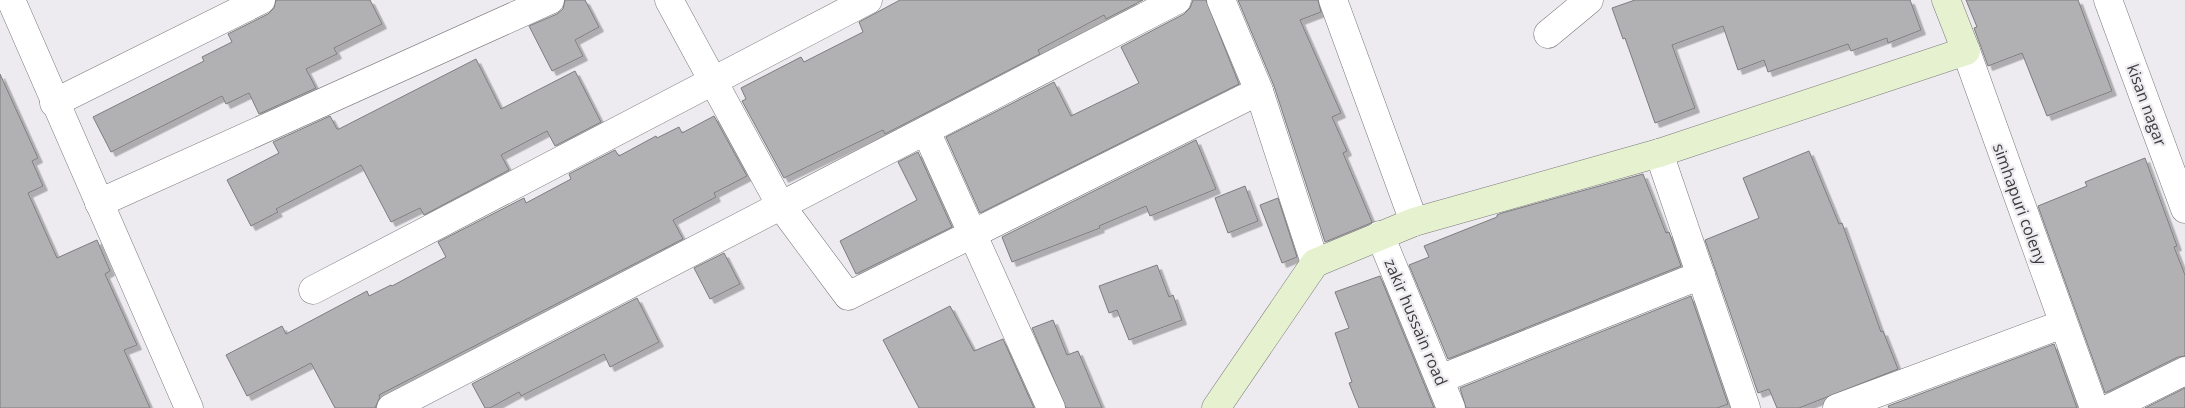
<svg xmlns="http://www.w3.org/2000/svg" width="2185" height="408" font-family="'Open Sans',sans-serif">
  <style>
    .building { fill: #b1b0b3; stroke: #7d7c7f; filter: url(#shadow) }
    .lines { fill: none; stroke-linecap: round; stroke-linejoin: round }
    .street-casing { stroke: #7a797c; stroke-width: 29 }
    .secondary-casing { stroke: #7a797c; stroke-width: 29 }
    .street { stroke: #fff; stroke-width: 28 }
    .secondary { stroke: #e6f2cf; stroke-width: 28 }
    .labels { text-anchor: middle; stroke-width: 4.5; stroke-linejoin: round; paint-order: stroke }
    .street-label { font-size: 16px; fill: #3c3b3c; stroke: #edebef }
  </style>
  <defs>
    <filter id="shadow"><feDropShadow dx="4.5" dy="4.5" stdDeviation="0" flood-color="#0004"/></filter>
  </defs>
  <rect width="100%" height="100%" fill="#edebef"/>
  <g class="building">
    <path d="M276,0H370L382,24L334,48L337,54L306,69L316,88L259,114L249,93L226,104L222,96L111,152L93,117L204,61L202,57L232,42L228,34L268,14L274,8Z"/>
    <path d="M565,0H585L599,27L575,40L583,56L552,71L529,26L557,14L563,9Z"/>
    <path d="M900,0H1143L1106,19L1104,15L1038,50L1040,54L885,134L883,130L784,178L742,101L746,99L741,88L801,57L804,62L863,32L859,22Z"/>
    <path d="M1193,0H1206L1239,84L980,213L946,137L1054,82L1071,116L1139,83L1121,47L1184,14L1190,8Z"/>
    <path d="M1238,0H1318L1321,12L1300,20L1341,113L1332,117L1347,151L1343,153L1372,222L1371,223L1325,242L1274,86Z"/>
    <path d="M1635,0H1910L1921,30L1888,43L1887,38L1851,51L1848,44L1768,72L1764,60L1738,70L1723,26L1672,45L1695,108L1655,123L1625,38L1623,39L1612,8Z"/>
    <path d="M1966,0H2078L2112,91L2047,116L2022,53L1988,66L1974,28L1977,27Z"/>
    <path d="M476,59L501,109L575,71L601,122L555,146L547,131L501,155L509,170L424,215L420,208L391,222L361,165L276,209L278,212L251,226L227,180L279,153L273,142L330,116L337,129H339Z"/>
    <path d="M0,74L38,158L32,161L43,186L28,193L57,258L97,240L110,271L105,274L137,345L124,350L150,408H0Z"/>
    <path d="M714,116L747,176L714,193L716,197L673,220L683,239L379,395L380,397L375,408H335L311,363L247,396L226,355L282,326L286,334L367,291L369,296L391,285L392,286L446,257L438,242L524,198L526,203L571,179L569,174L615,150L619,156L656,136L657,138L679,127L682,133Z"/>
    <path d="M1196,140L1216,189L1150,216L1146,206L1099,226L1100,228L1012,262L1002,237Z"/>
    <path d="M1809,151L1839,224L1842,223L1881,332L1883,331L1898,369L1799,408H1777L1769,389L1758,393L1705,240L1759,218L1743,178Z"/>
    <path d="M918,152L952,227L856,274L840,241L917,200L898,162Z"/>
    <path d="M2145,158L2177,246L2174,247L2185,275V356L2178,357L2105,393L2038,206L2087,186L2085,182Z"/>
    <path d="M1643,174L1666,233L1669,232L1681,266L1448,359L1409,265L1429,257L1424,246L1497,217V215L1502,213Z"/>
    <path d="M1245,186L1258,221L1228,233L1215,198Z"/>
    <path d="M1278,198L1297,257L1282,263L1260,205Z"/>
    <path d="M724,253L740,284L710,299L694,268Z"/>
    <path d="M1157,265L1169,297L1173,295L1182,320L1129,340L1117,310L1109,313L1099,286Z"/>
    <path d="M1380,276L1434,408H1359L1349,383L1352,382L1335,333L1349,328L1335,292Z"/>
    <path d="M1691,296L1728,404L1717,408H1466L1460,388Z"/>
    <path d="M637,298L659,342L610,367L604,354L521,396L519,392L490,408H485L472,384Z"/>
    <path d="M950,306L974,351L1003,339L1034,408H919L883,340Z"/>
    <path d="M1053,320L1067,355L1078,351L1102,408H1066L1032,328Z"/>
    <path d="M2054,344L2077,408H1889L1888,406Z"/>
    <path d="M2185,388V408H2145Z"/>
  </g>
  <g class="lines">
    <defs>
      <g id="street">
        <path d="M11,0L189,408"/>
        <path d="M669,0L781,206L848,296L1259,91"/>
        <path d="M1221,0L1259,91L1315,263"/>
        <path d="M1333,0L1414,222"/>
        <path d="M2108,0L2185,209"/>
        <path d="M1548,34L1589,0"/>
        <path d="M1966,51L2094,408"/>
        <path d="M54,103L261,0"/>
        <path d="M926,131L1051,408"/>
        <path d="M1659,153L1746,408"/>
        <path d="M99,203L550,0"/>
        <path d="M1380,235L1451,408"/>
        <path d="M313,290L868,0"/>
        <path d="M1440,379L1701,275"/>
        <path d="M391,408L1177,0"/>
        <path d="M1837,408L2063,324"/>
        <path d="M2110,408L2185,371"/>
      </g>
      <path id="secondary" d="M1216,408L1315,263L1414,222L1659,153L1966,51L1946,0"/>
    </defs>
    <use href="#street" class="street-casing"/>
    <use href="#secondary" class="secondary-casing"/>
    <use href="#street" class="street"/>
    <use href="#secondary" class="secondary"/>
  </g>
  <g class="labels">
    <g class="street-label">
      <text transform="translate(2147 105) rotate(70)" y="6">kisan nagar</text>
      <text transform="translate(2020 204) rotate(70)" y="6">simhapuri coleny</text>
      <text transform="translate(1416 322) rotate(67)" y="6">zakir hussain road</text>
    </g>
  </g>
</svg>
